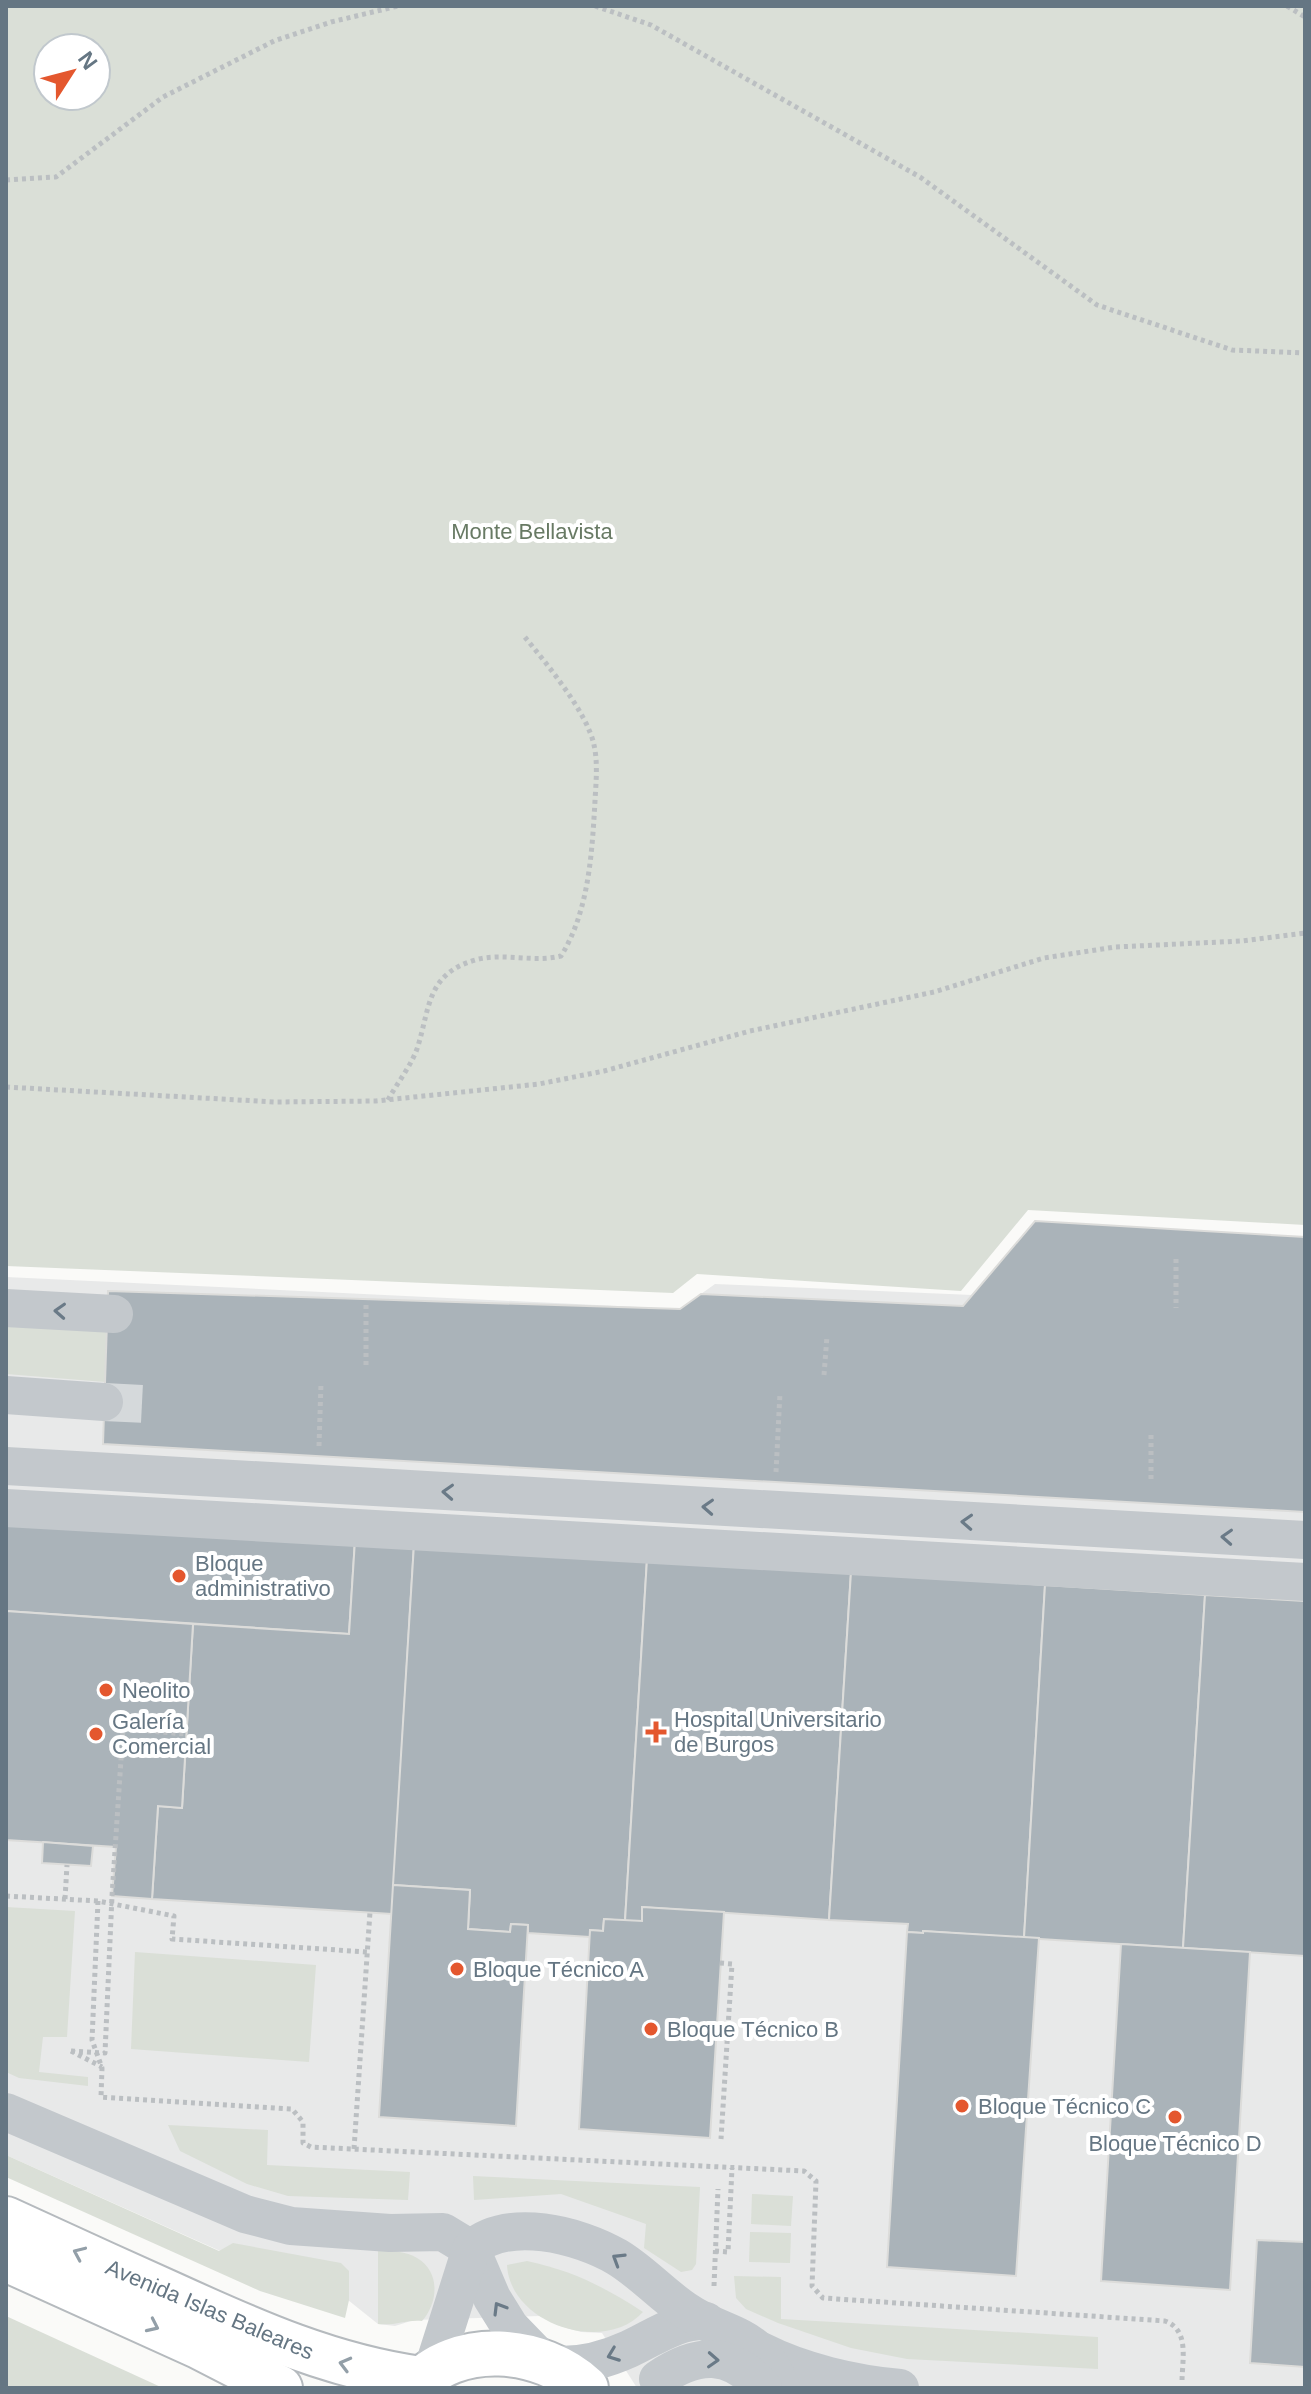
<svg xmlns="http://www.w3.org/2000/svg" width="1311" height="2394" font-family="Helvetica,sans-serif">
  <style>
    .built { fill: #e8e9e9 }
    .green { fill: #dadfd7; fill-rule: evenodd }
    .building { fill: #aab3b9; stroke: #dcdcda; stroke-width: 2 }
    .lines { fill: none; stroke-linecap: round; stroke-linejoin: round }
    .minor-tunnel { stroke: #d5d9db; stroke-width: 38; stroke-dasharray: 38 19; stroke-linecap: butt }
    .major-casing { stroke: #b5babe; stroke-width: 48 }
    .path { stroke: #bbbfc2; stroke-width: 5; stroke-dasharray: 4 4; stroke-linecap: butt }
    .minor { stroke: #c3c8cc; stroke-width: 38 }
    .major { stroke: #fff; stroke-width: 44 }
    .path-bridge { stroke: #bbbfc2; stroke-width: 5; stroke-dasharray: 4 4; stroke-linecap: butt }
    .oneway { stroke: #6a7a87 }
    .oneway2 { stroke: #939fa8 }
    .poi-dot { fill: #e4572e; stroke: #fff; stroke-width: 3 }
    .labels { text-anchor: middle; stroke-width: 8; stroke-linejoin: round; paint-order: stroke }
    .park-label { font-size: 22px; fill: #687a64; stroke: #fff }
    .poi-label { font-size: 22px; fill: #657683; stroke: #fff; text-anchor: start }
    .street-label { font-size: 22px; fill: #657683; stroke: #fff }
  </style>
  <rect width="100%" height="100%" fill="#fafaf8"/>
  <path class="built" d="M1035,1221L1305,1237V2388H637L602,2333L581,2332L560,2326L540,2316L414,2320L395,2326L378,2324L348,2300L303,2288L6,2155V1277L680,1309L715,1284L972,1295Z"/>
  <g class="green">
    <path d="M6,6H1305V1225L1028,1210L961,1291L697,1274L673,1293L6,1266ZM48,48H96V96H48Z"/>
    <path d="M6,1326L107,1330L105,1382L6,1374Z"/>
    <path d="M6,1907L75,1911L67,2037H43L39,2072L88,2077V2086L19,2078L6,2072Z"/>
    <path d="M135,1952L316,1965L309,2062L131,2049Z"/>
    <path d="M168,2125L268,2130L267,2165L410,2172L408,2200L288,2196L247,2184L180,2151Z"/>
    <path d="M6,2155L219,2251L233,2243L341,2263L349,2271V2300L345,2318L260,2291L6,2177Z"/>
    <path d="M473,2176L700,2187L696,2264L692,2270L681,2272L644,2248L646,2224L561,2194L474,2200Z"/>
    <path d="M752,2194L793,2196L791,2226L751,2224Z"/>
    <path d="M750,2232L791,2233L790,2263L749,2262Z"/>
    <path d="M378,2250C390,2251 407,2251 417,2258C441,2272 438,2303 422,2321C408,2319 395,2326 378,2324Z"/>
    <path d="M527,2261C573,2271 603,2286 643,2312C604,2355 510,2324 507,2265Z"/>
    <path d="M734,2276L781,2277V2319L1098,2337V2369L907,2359L851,2348L778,2323L746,2309L736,2298Z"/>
    <path d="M6,2316L163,2388H6Z"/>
  </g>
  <g class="building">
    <path d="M1035,1221L1305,1237V1512L103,1444L108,1291L680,1309L701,1294L963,1306Z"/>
    <path d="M6,1518L355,1540L349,1634L6,1611Z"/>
    <path d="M355,1540L414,1544L392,1914L152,1899L158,1806L182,1808L193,1624L349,1634Z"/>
    <path d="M414,1544L647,1559L625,1921L604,1919L603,1931L590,1930V1937L528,1933V1925L511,1924L510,1932L468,1929L470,1890L393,1885Z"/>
    <path d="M647,1559L851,1572L829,1920L642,1907V1921H625Z"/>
    <path d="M851,1572L1045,1585L1024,1938L923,1931V1933L907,1932L908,1924L829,1920Z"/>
    <path d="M1045,1585L1205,1595L1183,1948L1024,1938Z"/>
    <path d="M1205,1595L1305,1601V1956L1183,1948Z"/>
    <path d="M6,1611L193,1624L182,1808L158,1806L152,1899L112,1896L116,1847L6,1840Z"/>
    <path d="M43,1842L93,1846L91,1866L42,1863Z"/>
    <path d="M393,1885L470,1890L468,1929L510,1932L511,1924L528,1925L516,2126L379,2117Z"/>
    <path d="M642,1907L724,1912L710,2138L579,2129L590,1930L603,1931L604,1919L642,1921Z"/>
    <path d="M923,1931L1039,1938L1016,2276L887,2267L907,1932L923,1933Z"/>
    <path d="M1121,1944L1250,1952L1230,2290L1101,2281Z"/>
    <path d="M1257,2240L1305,2242V2367L1250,2363Z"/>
  </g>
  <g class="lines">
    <path class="minor-tunnel" d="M104,1402L144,1404"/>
    <defs>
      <g id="major">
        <path d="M6,2219C62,2245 117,2270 173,2295C254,2332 333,2367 421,2379"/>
        <path d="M6,2259L198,2346L280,2388"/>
        <path d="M413,2388C457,2338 541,2346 586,2388"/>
      </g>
    </defs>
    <use href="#major" class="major-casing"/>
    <g class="path">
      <path d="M595,6L651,25L920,177L1097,305L1232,350L1305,353"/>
      <path d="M1287,6L1305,17"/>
      <path d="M6,180L56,177L163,97L274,41L331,22L398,6"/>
      <path d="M6,1087L275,1102L376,1101L539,1084L604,1071L750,1031L934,992L1044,958L1115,947L1242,941L1305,933"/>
      <path d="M388,1100C397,1083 412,1065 418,1046C430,1007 427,974 475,960C503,952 533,963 561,956C589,911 592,853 595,801C596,782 598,763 594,745C587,712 546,663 524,636"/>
      <path d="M1176,1259V1308"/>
      <path d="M366,1305V1367"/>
      <path d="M824,1375L827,1336"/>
      <path d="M319,1446L321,1383"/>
      <path d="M776,1472L780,1393"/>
      <path d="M1151,1479V1435"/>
      <path d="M6,1896L98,1901L174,1916L172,1939L367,1952"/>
      <path d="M112,1896L123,1729L186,1734"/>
      <path d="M65,1899L67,1865"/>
      <path d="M98,1901L92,2040L102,2068L101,2097L292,2109L303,2122V2143L311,2147L804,2171L816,2181L812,2286L823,2298L1165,2321C1190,2330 1182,2360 1182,2382"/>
      <path d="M720,1963L732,1964L721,2139"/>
      <path d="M71,2051L102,2067"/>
      <path d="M354,2149L370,1912"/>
      <path d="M715,2251L728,2252L732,2168"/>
      <path d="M714,2286L718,2189"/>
    </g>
    <g class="minor">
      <path d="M6,1308L114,1314"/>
      <path d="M6,1395L104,1402"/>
      <path d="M6,1466L1305,1540"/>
      <path d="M6,1508L1305,1582"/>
      <path d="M6,2112L245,2214L291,2226L390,2233L443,2232L471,2249L492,2298L510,2327L541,2359"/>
      <path d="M761,2351C802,2372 855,2384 900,2388"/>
      <path d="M555,2365C581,2366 605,2360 629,2349C655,2337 677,2320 706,2321"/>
      <path d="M432,2372L471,2249C508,2216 579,2235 617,2257C642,2272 661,2294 685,2310C729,2340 759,2329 781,2388"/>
      <path d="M658,2379C697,2352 730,2350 763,2388"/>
    </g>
    <use href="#major" class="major"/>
    <path class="path-bridge" d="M71,2051L105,2053L112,1896"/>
  </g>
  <defs><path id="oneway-chevron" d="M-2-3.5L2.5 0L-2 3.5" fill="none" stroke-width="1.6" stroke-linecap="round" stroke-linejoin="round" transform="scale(2)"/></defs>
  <g class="oneway">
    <use href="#oneway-chevron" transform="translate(60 1311) rotate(-177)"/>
    <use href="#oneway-chevron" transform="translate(448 1492) rotate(-177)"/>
    <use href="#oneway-chevron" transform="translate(708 1507) rotate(-177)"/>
    <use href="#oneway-chevron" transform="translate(967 1522) rotate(-177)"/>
    <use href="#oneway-chevron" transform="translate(1227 1537) rotate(-177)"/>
    <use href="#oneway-chevron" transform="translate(618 2259) rotate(-148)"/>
    <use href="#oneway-chevron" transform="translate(499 2308) rotate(-121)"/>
    <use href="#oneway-chevron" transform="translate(613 2355) rotate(159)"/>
    <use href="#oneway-chevron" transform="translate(713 2360) rotate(3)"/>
  </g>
  <g class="oneway2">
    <use href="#oneway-chevron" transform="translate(79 2253) rotate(-156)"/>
    <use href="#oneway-chevron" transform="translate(153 2326) rotate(25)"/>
    <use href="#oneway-chevron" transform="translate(345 2364) rotate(-165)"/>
  </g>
  <g class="poi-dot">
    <circle cx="179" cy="1576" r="8"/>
    <circle cx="106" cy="1690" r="8"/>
    <path d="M652 1720h8v8h8v8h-8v8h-8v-8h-8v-8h8z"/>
    <circle cx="96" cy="1734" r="8"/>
    <circle cx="457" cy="1969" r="8"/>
    <circle cx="651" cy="2029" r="8"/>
    <circle cx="962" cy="2106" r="8"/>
    <circle cx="1175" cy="2117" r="8"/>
  </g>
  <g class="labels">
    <g class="park-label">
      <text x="532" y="539">Monte Bellavista</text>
    </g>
    <g class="poi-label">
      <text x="195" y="1571">Bloque<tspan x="195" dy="25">administrativo</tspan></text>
      <text x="122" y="1698">Neolito</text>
      <text x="674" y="1727">Hospital Universitario<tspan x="674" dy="25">de Burgos</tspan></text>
      <text x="112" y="1729">Galería<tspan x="112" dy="25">Comercial</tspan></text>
      <text x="473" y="1977">Bloque Técnico A</text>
      <text x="667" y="2037">Bloque Técnico B</text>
      <text x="978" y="2114">Bloque Técnico C</text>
      <text x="1175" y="2151" text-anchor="middle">Bloque Técnico D</text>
    </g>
    <g class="street-label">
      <text transform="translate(210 2309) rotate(23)" y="8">Avenida Islas Baleares</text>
    </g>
  </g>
  <rect width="1311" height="2394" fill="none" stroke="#657683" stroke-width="16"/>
  <g transform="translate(72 72) rotate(54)"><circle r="38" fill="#ffffff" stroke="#c1c8cd" stroke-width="2"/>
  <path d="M0-6L14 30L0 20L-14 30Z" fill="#e4572e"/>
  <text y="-12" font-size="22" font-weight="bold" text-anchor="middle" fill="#657683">N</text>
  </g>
</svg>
